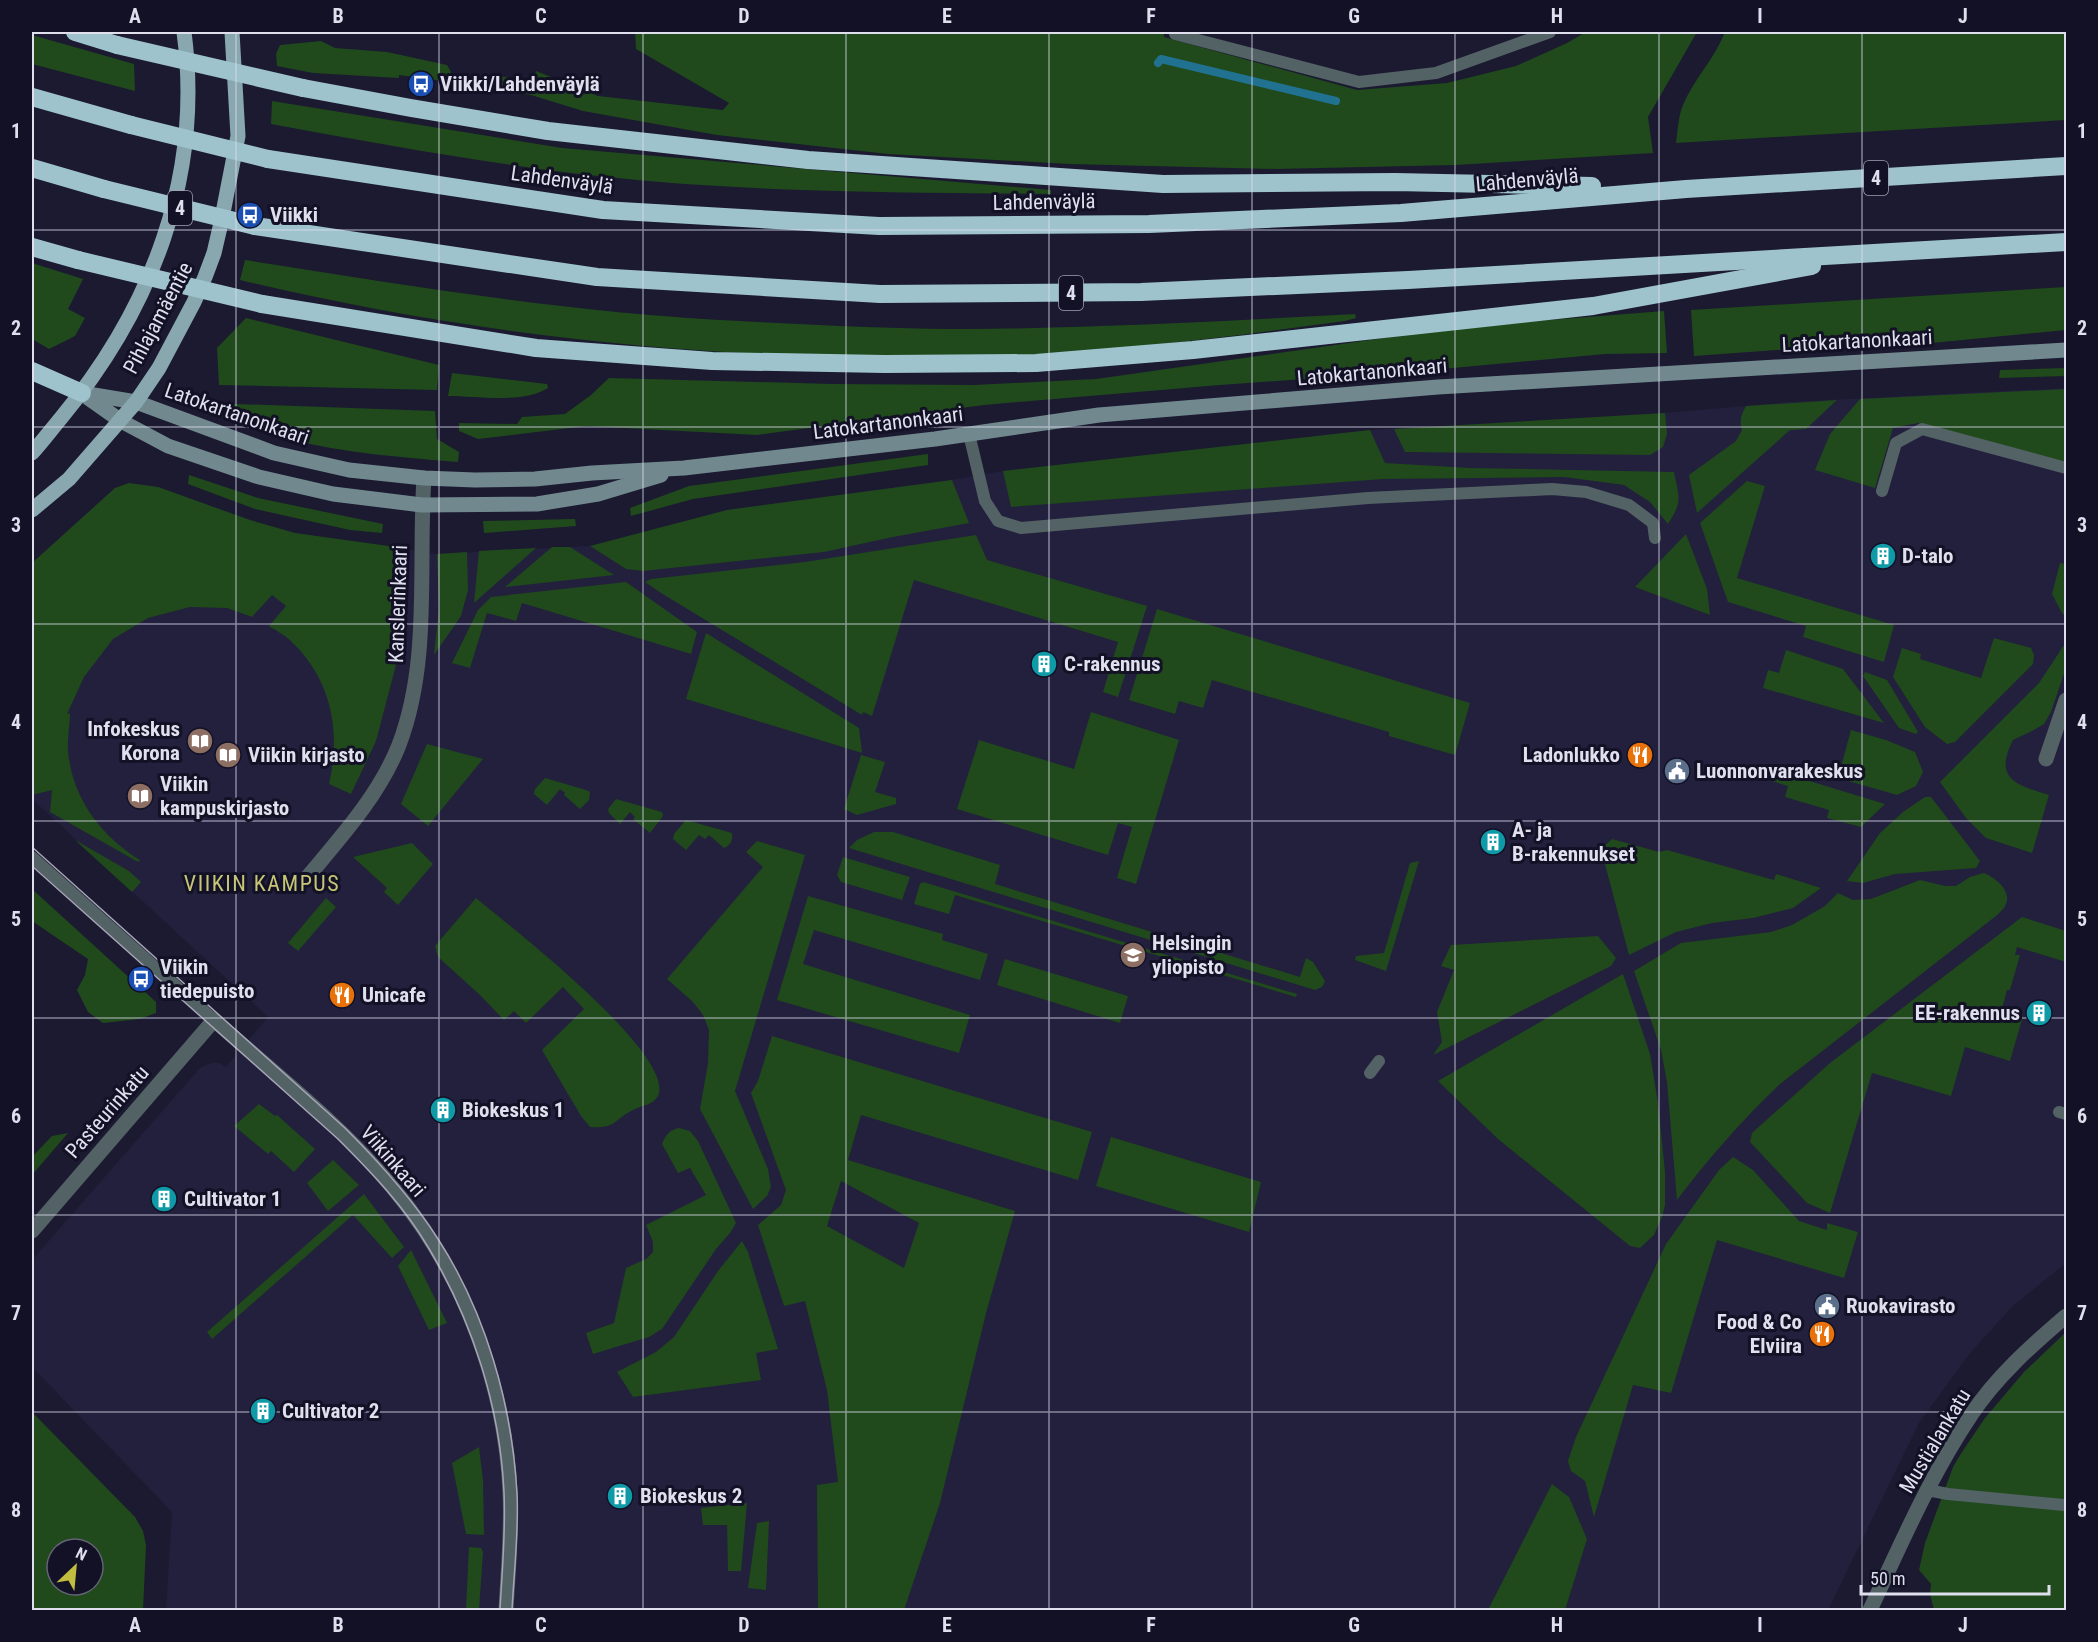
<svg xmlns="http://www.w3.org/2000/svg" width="2098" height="1642" font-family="'Roboto Condensed',sans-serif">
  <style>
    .built { fill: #22203c }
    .green { fill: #20491c; fill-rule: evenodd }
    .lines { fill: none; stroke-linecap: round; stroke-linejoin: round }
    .stream { stroke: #207290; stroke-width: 8 }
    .lane { stroke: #536265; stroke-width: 12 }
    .street { stroke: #536265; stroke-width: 15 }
    .secondary { stroke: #71898e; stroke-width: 15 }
    .primary { stroke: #89a7af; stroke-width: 15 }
    .highway { stroke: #9ec3cc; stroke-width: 18 }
    .tram { stroke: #a6a5b6; stroke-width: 1.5 }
    .highway-bridge { stroke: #9ec3cc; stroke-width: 18 }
    .grid { fill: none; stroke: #dfdfee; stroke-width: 1.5; stroke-opacity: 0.55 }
    .labels { text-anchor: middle; stroke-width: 6; stroke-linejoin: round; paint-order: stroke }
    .shield { fill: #121126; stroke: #a2a1b2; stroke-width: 1.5 }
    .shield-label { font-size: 20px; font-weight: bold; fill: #dfdfee }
    .poi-label { font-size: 21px; font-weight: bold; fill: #dfdfee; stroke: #121126; text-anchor: start }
    .street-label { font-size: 21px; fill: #dfdfee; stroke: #121126 }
    .neighbourhood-label { font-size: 22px; letter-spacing: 1.5px; fill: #c7c577; stroke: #121126 }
    .neatline { fill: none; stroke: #dfdfee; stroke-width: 2 }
    .grid-label { font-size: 20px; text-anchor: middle; font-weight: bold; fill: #dfdfee }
  </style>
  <rect width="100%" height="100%" fill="#1b1a30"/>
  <path class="built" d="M2066,388V1263L2013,1306L1970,1353L1919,1423L1828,1610H166L172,1512L32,1367V1260L200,1068L211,1063H219L226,1067L268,1017L32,799V563L115,488L129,483L158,487L250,520L295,533L437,554L590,546L727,510L951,480L1003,471L1370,430L1665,413L1790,402Z"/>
  <g class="green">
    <path d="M635,32H1164V37L1357,90L1447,83L1516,66L1567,43L1586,32H1697L1648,117L1653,153L1455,165L1276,169L1069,164L888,154L717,135L583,111L531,95L481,87V78C498,75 517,76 531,88L536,71L598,96L723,110L729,103L636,49Z"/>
    <path d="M1725,32H2066V120L1676,143C1678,131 1678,116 1683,105C1694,79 1715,58 1725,32Z"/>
    <path d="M32,35L134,64L135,91L32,64Z"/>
    <path d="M321,41L335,48L387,52L447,65L457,83L399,75V78L313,73L277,66L276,54L280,45Z"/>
    <path d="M272,101L562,148L1051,190V194C900,192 749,193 598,176C488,164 380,144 271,124Z"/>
    <path d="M245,260C409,286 574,313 740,321C816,325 893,329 969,329C1098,328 1227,321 1355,314L1356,318L1345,321C1232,336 1119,352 1005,356C749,364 489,340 240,280Z"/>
    <path d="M32,263L83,279L68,309L85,318L75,336L49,349L32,339Z"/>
    <path d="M2066,287V330L1891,347L1890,342L1694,356L1691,310Z"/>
    <path d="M1664,311L1667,353L1605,354L1442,369L1220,385L984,405L757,435L586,426L478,439L459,431V423L517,424L522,417L565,414L591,395L609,378L833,384L974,385L1096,379L1461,327Z"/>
    <path d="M246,318L439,365L437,390L219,385L217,348Z"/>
    <path d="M2066,368V376L1999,378L2000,370Z"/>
    <path d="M452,373L547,384L548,388C523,404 477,396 448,396Z"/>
    <path d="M2066,389V464L1918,423L1893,428L1875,488L1815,470L1830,434L1860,399Z"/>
    <path d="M1837,400L1806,429L1790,430L1697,513L1689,475L1736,441L1742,430C1739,420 1741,415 1746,406Z"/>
    <path d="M209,403L435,411L437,439L459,452L458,462C372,455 281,448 203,408Z"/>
    <path d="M1665,413L1667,434L1663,447L1650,455L1405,452L1394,429Z"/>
    <path d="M1370,430L1385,463L1470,468L1674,472C1679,497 1683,501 1668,524L1650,502L1624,485L1564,477L1383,479L1011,507L1003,471Z"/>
    <path d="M928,454V465L693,499L631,516L630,508L689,486Z"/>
    <path d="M189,475L258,498L383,524L382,533L350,530L255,509L188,484Z"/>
    <path d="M952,480L969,523L888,538L824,552L643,571L626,569L590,546L727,510Z"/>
    <path d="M1747,481L1765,486L1737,578L1894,625L1884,662L1803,637L1806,626L1728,602L1700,523Z"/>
    <path d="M129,483L158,487L250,520L295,533L396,547L399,607L396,665L376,741L351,794L329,784C341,732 332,681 292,642C286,636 277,631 269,626L286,606L272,595L252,617L227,608L190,607L148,618L113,639L84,677L67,714L70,713C70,725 67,739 68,751C72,798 101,836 140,860L138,862L50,812L52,790L32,795V563L115,488Z"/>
    <path d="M575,519L576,526L484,533L483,521Z"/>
    <path d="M1686,534L1707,589L1710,615L1635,587Z"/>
    <path d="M976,535L987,560L1147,606L1118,697L1103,692L1118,642L914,580L872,716L863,712L862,715L661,593L645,582L651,579L805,562Z"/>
    <path d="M552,547H570L614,575L505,587Z"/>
    <path d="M536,548L474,603L479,551Z"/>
    <path d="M467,552L468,590L461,616L434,655L439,609L437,554Z"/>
    <path d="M2060,563L2066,564V617L2062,613L2052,594Z"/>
    <path d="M626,582L697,632L691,654L522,603L516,621L487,613L470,668L452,663L478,610L491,597Z"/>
    <path d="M1157,609L1470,703L1455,755L1389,736V732L1212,680L1203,708L1179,701L1175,714L1129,700Z"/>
    <path d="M706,633L859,728L862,753L686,699Z"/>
    <path d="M1994,638L2031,648L2034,655L2033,664L1955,742L1947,744L1925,727L1893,677L1902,648L1921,654L1920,659L1981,678Z"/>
    <path d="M2064,645H2066V668L2051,712L2044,724L2032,731L2013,740C1993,780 2017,785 2049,795L2032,853L1986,838L1966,818L1940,782L2039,683Z"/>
    <path d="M1786,650L1843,669L1884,723L1763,688L1768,670L1779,673Z"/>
    <path d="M1865,672L1887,680L1918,732L1916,734L1899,728L1863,676Z"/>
    <path d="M1091,712L1179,740L1136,884L1117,878L1132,827L1118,823L1108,855L957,809L979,740L1074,769Z"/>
    <path d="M1851,730L1886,740L1915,752L1923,772L1916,786L1897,795L1838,778Z"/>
    <path d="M427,744L483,759L428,826L401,804Z"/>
    <path d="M861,755L885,762L875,792L896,798V804L857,815L844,809Z"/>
    <path d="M1763,767L1885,804L1861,827L1827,818L1829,810L1785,797L1788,786L1759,777Z"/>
    <path d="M545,778L586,790L590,792L589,800L580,809L564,795L565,793L560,789L547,805L534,794L535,789Z"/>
    <path d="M1925,797H1931L1980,861L1976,868L1895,874L1863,883L1847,881L1880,833L1903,812Z"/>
    <path d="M616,799L662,812L663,816L650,833L633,819L635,817L630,812L620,824L609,813L608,809Z"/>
    <path d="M686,820L732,833C733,840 731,845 724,848L709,835L705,839L699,835L686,850L673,839L674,834Z"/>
    <path d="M874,832H893L1000,865L995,884L1300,977L1306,958L1313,962L1325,981L1322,987L1315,990L849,848L857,840Z"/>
    <path d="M1612,839L1659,852L1667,850L1774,880L1776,874L1821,888L1793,908L1753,918L1712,923L1676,932L1629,955L1601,849Z"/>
    <path d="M75,840L129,871L141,882L132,892Z"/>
    <path d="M757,841L805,855L735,1091L768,1169L771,1187L767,1196L753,1209L700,1109L708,1063L709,1030L703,1015L693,1002L667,979L763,867L746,852Z"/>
    <path d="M412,843L433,864L398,905L384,892L387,888L353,857Z"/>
    <path d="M843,857L910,877L902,900L841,882L837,875Z"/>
    <path d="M1419,861L1386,971L1355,960L1356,956L1384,953L1410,863Z"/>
    <path d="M1984,873C1994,877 2012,890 2006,904C2005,908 1999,913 1996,916L1780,1084C1742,1120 1708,1159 1677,1200L1667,1082L1661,1050L1634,971L1681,943L1771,932L1792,925L1825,906L1838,893L1853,900L1871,899L1920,880L1945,886H1956L1970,877Z"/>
    <path d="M923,882L1297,994L1296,997L955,895L949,914L914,904L920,884Z"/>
    <path d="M32,889L156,1002V1013L140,1019L103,1023L88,1012L77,990L85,975L88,959L32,921Z"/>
    <path d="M808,896L943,934L942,940L988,954L980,980L814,930L803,964L970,1015L959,1053L777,1000Z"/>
    <path d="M326,898L336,907L298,951L288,943Z"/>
    <path d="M476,898C507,924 677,1055 658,1096C653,1105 643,1105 635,1109C613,1119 618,1129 590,1127L581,1116L542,1050L584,1009L563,987L526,1023L514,1011L504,1020L480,995L438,957L435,946Z"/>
    <path d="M2022,917L2066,931V962L2017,947L2015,955H2020L2010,990H2007L2002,1009L2023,1016L2010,1061L1965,1047L1951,1096L1872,1073L1830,1213L1807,1203L1750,1142L1752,1133L1830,1063Z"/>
    <path d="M1598,936L1616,958L1611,966L1433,1055L1442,1042L1437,1012L1454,970L1441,966L1451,945Z"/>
    <path d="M1005,959L1128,996L1120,1023L997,985Z"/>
    <path d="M1623,974L1650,1054L1658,1103L1665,1172V1205L1662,1217L1654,1235L1640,1248L1630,1246L1498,1139L1438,1081Z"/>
    <path d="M772,1036L1092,1132L1078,1180L861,1115L848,1160L1015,1211L986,1313L940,1503L904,1610H818L817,1485L838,1482L827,1390L805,1301L784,1306L758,1225L781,1205L786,1190L751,1093L758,1081ZM841,1181L919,1223L904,1268L827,1226Z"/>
    <path d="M259,1104L275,1116L277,1115L315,1149L294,1172L271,1151L268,1154L234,1126Z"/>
    <path d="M679,1128L690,1131L698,1141L736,1223L730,1233L716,1249L662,1329L649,1337L593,1354L586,1333L614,1323L626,1268L646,1259L653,1252V1242L646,1225L706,1195L690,1168L678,1173L662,1144C666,1134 670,1130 679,1128Z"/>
    <path d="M68,1133L32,1175V1157L52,1136Z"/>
    <path d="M1111,1137L1261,1182L1249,1232L1096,1186Z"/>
    <path d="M1733,1157L1753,1170L1799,1221L1827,1230V1223L1858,1232L1844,1278L1717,1240L1671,1393L1633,1385L1594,1517L1585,1481L1571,1471L1568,1461L1576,1437L1666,1244L1719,1170Z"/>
    <path d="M333,1160L359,1185L328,1211L307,1183Z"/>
    <path d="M364,1194L404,1247L392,1258L353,1215L212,1339L207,1332Z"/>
    <path d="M742,1241L748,1252L778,1349L756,1353L761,1380L633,1397L617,1372L656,1352L674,1337L718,1271Z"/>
    <path d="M411,1250L447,1323L429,1330L398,1266Z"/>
    <path d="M2066,1332V1610H1934L1930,1594L1931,1584L1919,1570L1925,1543L1953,1467L1962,1452L1985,1418L2024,1372Z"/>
    <path d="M32,1412L135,1517L143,1531L146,1545L143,1610H32ZM57,1549H93V1585H57Z"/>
    <path d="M479,1447L483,1481L484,1535L466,1534L452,1463Z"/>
    <path d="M1552,1484L1569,1497L1587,1539L1565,1610H1488Z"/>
    <path d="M747,1503L741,1571H728L727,1525H703L701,1508Z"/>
    <path d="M769,1521L766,1590L748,1588L757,1523Z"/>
    <path d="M469,1547L481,1548L483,1552L479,1610L466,1609Z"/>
  </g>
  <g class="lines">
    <path class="stream" d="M1158,63L1161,59L1336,101"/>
    <g class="lane">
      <path d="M1175,34L1359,82L1436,73L1550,32"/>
      <path d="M969,434L985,501L998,521L1021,528L1368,498L1552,489L1586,492L1629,505L1653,523L1655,538"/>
      <path d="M1882,491L1896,443L1922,429L2066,468"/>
      <path d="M32,857L214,1020"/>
      <path d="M1370,1073L1379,1061"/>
      <path d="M2059,1112L2066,1114"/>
      <path d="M1927,1490L1948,1494L2064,1505"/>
    </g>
    <g class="street">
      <path d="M2046,759L2066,700"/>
      <path d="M305,880C339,839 379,796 399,745C431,661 418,567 424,478"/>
      <path d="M32,1231L214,1020C275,1074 341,1125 393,1188C463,1272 505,1383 510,1492C512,1532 508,1571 506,1610"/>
      <path d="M1870,1610C1901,1544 1930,1476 1971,1415C1996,1377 2032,1345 2066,1316"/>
    </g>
    <g class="secondary">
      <path d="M82,393L136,402L274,453L349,470L424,478L475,480L535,479L592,473L684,468L935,439L1099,415L1438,387L2066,350"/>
      <path d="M87,397L121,421L168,446L259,477L333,494L422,505L537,504L598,494L661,475"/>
    </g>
    <g class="primary">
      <path d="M32,453C42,442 51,430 61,418C152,308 203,176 184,32"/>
      <path d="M32,510L69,479L136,402L159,368L194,302L205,277L214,253L221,223L238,136L232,32"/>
    </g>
    <g class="highway">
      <path d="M75,32L117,45"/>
      <path d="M303,88L411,108L548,131L808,160L1163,184L1395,182L1592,186"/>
      <path d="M32,97L131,125"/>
      <path d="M268,159L603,210L879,226L1149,224L1401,213L1686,189L2066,166"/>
      <path d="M32,168L104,189"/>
      <path d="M255,226L597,277L880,294L1141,292L1408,280L2066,242"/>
      <path d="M32,247L78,260"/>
      <path d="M262,304L536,348L712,361L885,364L1036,363L1193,350L1593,306L1812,266"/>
      <path d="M32,371L82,393"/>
    </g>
    <g class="tram">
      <path d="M32,847L345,1128C379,1162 412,1198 438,1239C486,1313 512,1405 517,1493C519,1532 514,1571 512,1610"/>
      <path d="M32,866L338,1139C371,1172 404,1206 428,1247C472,1320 500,1406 504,1492C506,1532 502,1571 500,1610"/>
    </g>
    <g class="highway-bridge">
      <path d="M117,45L303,88"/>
      <path d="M131,125L268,159"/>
      <path d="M104,189L255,226"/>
      <path d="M78,260L262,304"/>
    </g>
  </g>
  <path class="grid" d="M236,32V1610M439,32V1610M643,32V1610M846,32V1610M1049,32V1610M1252,32V1610M1455,32V1610M1659,32V1610M1862,32V1610M32,230H2066M32,427H2066M32,624H2066M32,821H2066M32,1018H2066M32,1215H2066M32,1412H2066"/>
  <defs>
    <symbol id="bus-disc" viewBox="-11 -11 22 22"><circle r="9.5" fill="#1a4fb4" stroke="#121126"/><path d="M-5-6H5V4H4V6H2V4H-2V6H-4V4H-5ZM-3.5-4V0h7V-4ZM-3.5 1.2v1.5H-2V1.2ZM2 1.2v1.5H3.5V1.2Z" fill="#fff"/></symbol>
    <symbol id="building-disc" viewBox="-11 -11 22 22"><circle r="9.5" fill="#0f9aa8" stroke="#121126"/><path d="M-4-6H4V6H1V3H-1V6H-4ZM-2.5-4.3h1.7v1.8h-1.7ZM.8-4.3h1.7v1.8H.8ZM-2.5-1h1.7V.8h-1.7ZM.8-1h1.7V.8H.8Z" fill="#fff"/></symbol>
    <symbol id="library-disc" viewBox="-11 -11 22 22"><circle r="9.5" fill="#8d6e63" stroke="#121126"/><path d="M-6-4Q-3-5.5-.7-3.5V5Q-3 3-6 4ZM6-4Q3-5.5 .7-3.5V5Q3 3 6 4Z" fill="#fff"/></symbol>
    <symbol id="restaurant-disc" viewBox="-11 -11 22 22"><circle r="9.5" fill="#e8710a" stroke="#121126"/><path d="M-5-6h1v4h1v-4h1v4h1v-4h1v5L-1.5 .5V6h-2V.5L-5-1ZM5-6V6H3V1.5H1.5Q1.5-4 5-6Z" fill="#fff"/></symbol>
    <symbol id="civic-disc" viewBox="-11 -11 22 22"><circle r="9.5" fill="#5c6f8a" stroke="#121126"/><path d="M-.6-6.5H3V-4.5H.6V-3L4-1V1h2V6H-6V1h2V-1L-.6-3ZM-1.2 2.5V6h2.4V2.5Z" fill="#fff"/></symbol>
    <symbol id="university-disc" viewBox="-11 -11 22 22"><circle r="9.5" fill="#8d6e63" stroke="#121126"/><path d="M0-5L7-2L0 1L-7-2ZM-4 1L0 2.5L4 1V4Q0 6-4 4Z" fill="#fff"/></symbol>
  </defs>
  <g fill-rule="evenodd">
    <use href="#bus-disc" x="406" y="69" width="30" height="30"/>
    <use href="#bus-disc" x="235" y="200" width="30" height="30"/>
    <use href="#building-disc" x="1868" y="541" width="30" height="30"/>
    <use href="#building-disc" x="1029" y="649" width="30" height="30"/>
    <use href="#library-disc" x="185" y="726" width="30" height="30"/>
    <use href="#library-disc" x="213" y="740" width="30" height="30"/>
    <use href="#restaurant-disc" x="1625" y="740" width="30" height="30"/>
    <use href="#civic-disc" x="1662" y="756" width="30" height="30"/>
    <use href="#library-disc" x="125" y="781" width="30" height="30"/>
    <use href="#building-disc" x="1478" y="827" width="30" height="30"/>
    <use href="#university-disc" x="1118" y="940" width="30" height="30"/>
    <use href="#bus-disc" x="126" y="964" width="30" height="30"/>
    <use href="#restaurant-disc" x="327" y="980" width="30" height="30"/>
    <use href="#building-disc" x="2024" y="998" width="30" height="30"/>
    <use href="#building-disc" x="428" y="1095" width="30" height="30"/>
    <use href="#building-disc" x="149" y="1184" width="30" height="30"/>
    <use href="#civic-disc" x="1812" y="1291" width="30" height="30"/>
    <use href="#restaurant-disc" x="1807" y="1319" width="30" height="30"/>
    <use href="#building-disc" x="248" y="1396" width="30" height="30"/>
    <use href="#building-disc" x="605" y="1481" width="30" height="30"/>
  </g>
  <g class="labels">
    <g class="shield">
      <rect x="1864" y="161" width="24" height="34" rx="4.5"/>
      <rect x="168" y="191" width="24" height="34" rx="4.5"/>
      <rect x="1059" y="276" width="24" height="34" rx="4.5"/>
    </g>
    <g class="shield-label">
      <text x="1876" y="185">4</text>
      <text x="180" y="215">4</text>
      <text x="1071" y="300">4</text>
    </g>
    <g class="poi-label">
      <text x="440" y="91">Viikki/Lahdenväylä</text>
      <text x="270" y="222">Viikki</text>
      <text x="1902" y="563">D-talo</text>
      <text x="1064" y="671">C-rakennus</text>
      <text x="180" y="736" text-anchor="end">Infokeskus<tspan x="180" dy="24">Korona</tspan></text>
      <text x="248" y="762">Viikin kirjasto</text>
      <text x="1620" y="762" text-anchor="end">Ladonlukko</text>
      <text x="1696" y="778">Luonnonvarakeskus</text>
      <text x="160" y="791">Viikin<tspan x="160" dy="24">kampuskirjasto</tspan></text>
      <text x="1512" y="837">A- ja<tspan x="1512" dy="24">B-rakennukset</tspan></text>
      <text x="1152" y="950">Helsingin<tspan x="1152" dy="24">yliopisto</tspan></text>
      <text x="160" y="974">Viikin<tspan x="160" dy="24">tiedepuisto</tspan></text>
      <text x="362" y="1002">Unicafe</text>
      <text x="2020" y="1020" text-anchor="end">EE-rakennus</text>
      <text x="462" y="1117">Biokeskus 1</text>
      <text x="184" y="1206">Cultivator 1</text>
      <text x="1846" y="1313">Ruokavirasto</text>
      <text x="1802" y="1329" text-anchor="end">Food &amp; Co<tspan x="1802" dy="24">Elviira</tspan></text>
      <text x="282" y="1418">Cultivator 2</text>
      <text x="640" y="1503">Biokeskus 2</text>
    </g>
    <g class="street-label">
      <text transform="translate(562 180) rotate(8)" y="7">Lahdenväylä</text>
      <text transform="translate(1527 180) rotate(-5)" y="7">Lahdenväylä</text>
      <text transform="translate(1044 202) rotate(-1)" y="7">Lahdenväylä</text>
      <text transform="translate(158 318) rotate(-62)" y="7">Pihlajamäentie</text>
      <text transform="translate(1857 341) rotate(-3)" y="7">Latokartanonkaari</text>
      <text transform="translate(1372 372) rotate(-5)" y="7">Latokartanonkaari</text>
      <text transform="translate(237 414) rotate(19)" y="7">Latokartanonkaari</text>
      <text transform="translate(888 423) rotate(-7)" y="7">Latokartanonkaari</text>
      <text transform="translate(398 604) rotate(-88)" y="7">Kanslerinkaari</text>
      <text transform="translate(107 1112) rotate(-49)" y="7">Pasteurinkatu</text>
      <text transform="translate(393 1161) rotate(49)" y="7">Viikinkaari</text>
      <text transform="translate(1935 1441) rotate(-59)" y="7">Mustialankatu</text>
    </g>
    <g class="neighbourhood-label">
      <text x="262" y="891">VIIKIN KAMPUS</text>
    </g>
  </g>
  <rect width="2098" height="1642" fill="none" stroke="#121126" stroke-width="66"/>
  <g transform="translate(75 1567) rotate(26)"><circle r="28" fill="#121126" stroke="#646376" stroke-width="1.5"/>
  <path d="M0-4.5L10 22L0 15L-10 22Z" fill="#c2bd3f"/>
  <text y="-9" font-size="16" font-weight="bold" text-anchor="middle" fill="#dfdfee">N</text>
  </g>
  <path d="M1861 1585v9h188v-9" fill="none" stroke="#dfdfee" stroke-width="3"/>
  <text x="1870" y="1585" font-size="18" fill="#dfdfee" stroke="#121126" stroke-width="4.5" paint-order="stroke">50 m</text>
  <rect x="33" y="33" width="2032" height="1576" class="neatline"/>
  <g class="grid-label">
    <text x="135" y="23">A</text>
    <text x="338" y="23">B</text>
    <text x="541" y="23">C</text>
    <text x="744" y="23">D</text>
    <text x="947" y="23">E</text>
    <text x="1151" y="23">F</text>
    <text x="1354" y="23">G</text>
    <text x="1557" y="23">H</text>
    <text x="1760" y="23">I</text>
    <text x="1963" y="23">J</text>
    <text x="16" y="138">1</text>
    <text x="2082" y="138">1</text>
    <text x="16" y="335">2</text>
    <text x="2082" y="335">2</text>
    <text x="16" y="532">3</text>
    <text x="2082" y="532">3</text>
    <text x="16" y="729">4</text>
    <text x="2082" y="729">4</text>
    <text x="16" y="926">5</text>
    <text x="2082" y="926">5</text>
    <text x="16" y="1123">6</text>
    <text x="2082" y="1123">6</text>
    <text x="16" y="1320">7</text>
    <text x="2082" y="1320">7</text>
    <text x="16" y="1517">8</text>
    <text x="2082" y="1517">8</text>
    <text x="135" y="1632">A</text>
    <text x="338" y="1632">B</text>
    <text x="541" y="1632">C</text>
    <text x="744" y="1632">D</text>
    <text x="947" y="1632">E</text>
    <text x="1151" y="1632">F</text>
    <text x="1354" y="1632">G</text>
    <text x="1557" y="1632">H</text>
    <text x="1760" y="1632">I</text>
    <text x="1963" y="1632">J</text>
  </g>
</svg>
